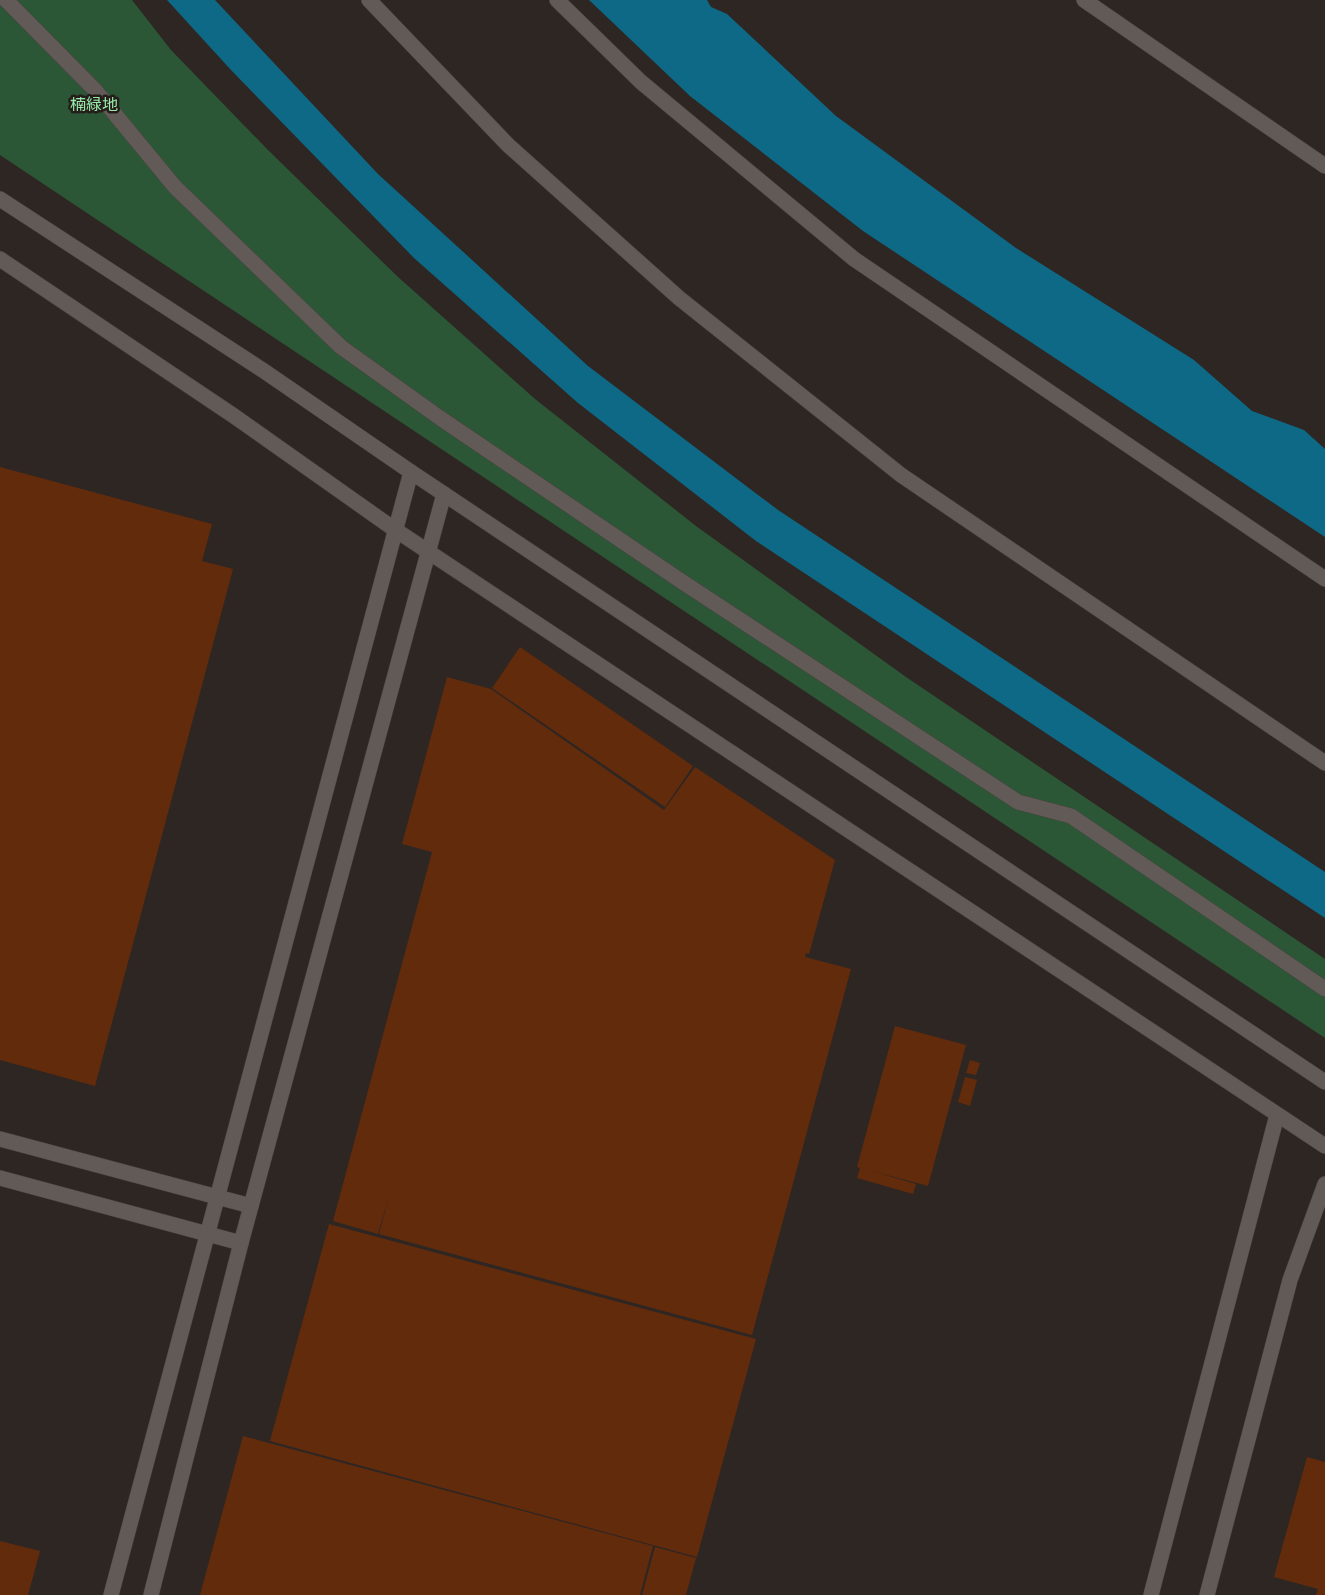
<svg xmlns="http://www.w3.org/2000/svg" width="1325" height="1595" font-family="'Open Sans','Noto Sans JP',sans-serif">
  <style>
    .green { fill: #2c5737 }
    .water { fill: #0e6986 }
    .building { fill: #622b0c }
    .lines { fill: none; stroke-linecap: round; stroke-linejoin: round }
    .minor-casing { stroke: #494340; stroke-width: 16 }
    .minor { stroke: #625a56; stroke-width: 15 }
    .labels { text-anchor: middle; stroke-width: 5; stroke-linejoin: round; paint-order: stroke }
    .park-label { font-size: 16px; fill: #98ebab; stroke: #241d19 }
  </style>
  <rect width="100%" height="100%" fill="#2e2623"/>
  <path class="green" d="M0,0H132L171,50L267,149L398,277L535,399L696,526L906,677L1325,959V1038L0,155Z"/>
  <g class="water">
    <path d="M167,0H215L378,174L588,366L778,510L1325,872V918L756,541L578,403L414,258L231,70Z"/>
    <path d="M589,0H707L711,7L727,14L836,116L1016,248L1194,360L1252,411L1304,430L1325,449V537L863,231L690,96Z"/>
  </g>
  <g class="building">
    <path d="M0,467L212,524L202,561L233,569L95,1086L0,1060Z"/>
    <path d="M520,647L693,766L665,807L492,688Z"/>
    <path d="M447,677L491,689L664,810L695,767L835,860L809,954L806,953L805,957L851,969L752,1335L379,1234L389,1197L378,1234L333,1221L432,852L402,844Z"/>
    <path d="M895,1026L966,1045L928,1186L872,1171L916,1184L913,1194L857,1178L860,1168L857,1167Z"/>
    <path d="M970,1060L980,1063L976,1075L966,1073Z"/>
    <path d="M965,1077L977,1080L970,1106L958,1102Z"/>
    <path d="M329,1224L756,1339L697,1557L270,1441Z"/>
    <path d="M243,1436L653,1546L640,1595H200Z"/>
    <path d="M1307,1457L1325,1462V1595H1316L1318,1589L1274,1577Z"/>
    <path d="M0,1541L40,1551L28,1595H0Z"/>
    <path d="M655,1547L696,1558L686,1595H642Z"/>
  </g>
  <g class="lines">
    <defs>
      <g id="minor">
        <path d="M6,0L95,90L175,187L341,347L440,418L684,583L1018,802L1071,816L1325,989"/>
        <path d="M369,0L508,145L679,298L901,475L1325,763"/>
        <path d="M557,0L641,82L854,259L1325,579"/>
        <path d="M1084,0L1325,166"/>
        <path d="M0,199L264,371L411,472L1325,1082"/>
        <path d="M0,259L234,416L394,529L1325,1146"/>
        <path d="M0,1139L251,1206"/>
        <path d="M0,1178L241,1243"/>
        <path d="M111,1595L411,472"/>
        <path d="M151,1595L241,1243L444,494"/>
        <path d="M1151,1595L1277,1115"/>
        <path d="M1207,1595L1290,1280L1325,1184"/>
      </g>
    </defs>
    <use href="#minor" class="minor-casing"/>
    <use href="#minor" class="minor"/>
  </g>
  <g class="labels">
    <g class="park-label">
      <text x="94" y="110">楠緑地</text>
    </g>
  </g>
</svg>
